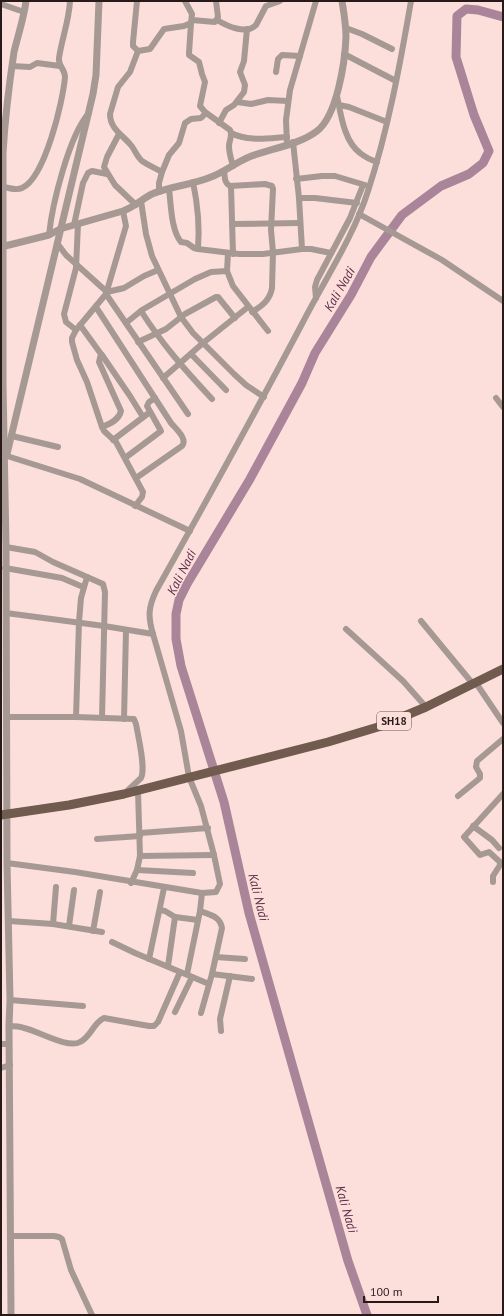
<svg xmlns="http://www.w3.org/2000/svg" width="504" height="1316" font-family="'PT Sans',sans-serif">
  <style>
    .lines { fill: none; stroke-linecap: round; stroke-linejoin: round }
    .river { stroke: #aa8599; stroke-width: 9 }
    .minor { stroke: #a69993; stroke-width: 6 }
    .tertiary { stroke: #a69993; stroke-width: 7 }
    .primary { stroke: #715a4e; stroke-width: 9 }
    .labels { text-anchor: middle; stroke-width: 3; stroke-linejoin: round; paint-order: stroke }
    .shield { fill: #fcdfdb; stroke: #675553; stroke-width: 1 }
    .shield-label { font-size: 11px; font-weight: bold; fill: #271a19 }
    .water-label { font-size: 13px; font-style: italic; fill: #5f2d4a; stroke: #fcdfdb }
  </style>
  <rect width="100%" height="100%" fill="#fcdfdb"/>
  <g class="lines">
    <path class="river" d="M367,1315L348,1261L249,913L224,802L181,666L176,639V614L179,600L187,584L250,479L302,383L315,353L351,295L371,257L402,215L441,186L469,174L483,163L489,151L474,115L456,57L457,16L466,9L478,10L503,17"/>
    <g class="minor">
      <path d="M137,1L133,42V46L138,51"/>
      <path d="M1,4L24,12"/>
      <path d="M192,20L215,22L218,17L216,1"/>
      <path d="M217,20C227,26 246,35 256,25L266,6L280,1"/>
      <path d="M191,23L189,53V55L199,62L202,74L205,82L200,106L205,112L230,130C233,136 229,140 229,146C229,153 231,159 233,166"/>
      <path d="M346,28L362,34L392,49"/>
      <path d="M344,54L396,81"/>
      <path d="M12,66L30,67L37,63L60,66"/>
      <path d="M276,72L278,59L282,55L300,56"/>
      <path d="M337,96C341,115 344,141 360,153C365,157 371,160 377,162"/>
      <path d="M237,102L251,104L268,100L288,101"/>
      <path d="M339,105L349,107L387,122"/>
      <path d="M219,123L226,110L234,105L244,92L245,85L240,72L244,61L247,29"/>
      <path d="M231,133C248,142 269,138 287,137"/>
      <path d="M119,134L107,157L104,167L115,185L136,205"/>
      <path d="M293,142L299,198L302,249"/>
      <path d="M287,144L286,120L290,90L316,1"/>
      <path d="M224,171C225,177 224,183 230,186L265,184L272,186L273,189L271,230L273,252L272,288C270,300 262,306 252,312"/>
      <path d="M162,172C155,168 148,165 142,161C136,156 135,149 130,144C121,134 110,128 110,114L118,87L130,72L138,51L150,49L164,29L184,26L191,23L192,14L185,1"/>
      <path d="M296,179L322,176H335L365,185"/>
      <path d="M193,182C198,206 200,225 198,249"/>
      <path d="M231,186L233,254"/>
      <path d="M4,187C10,188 16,191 22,188C45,178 63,101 65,77C65,69 58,66 59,58C62,38 69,21 70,1"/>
      <path d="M169,189C171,204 171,230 181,242L187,243L194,248L198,249L239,254H263L302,249H311L331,253"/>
      <path d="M159,192V183L162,172L169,155L179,143L185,123L191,119L201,118L206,113"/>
      <path d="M299,198H315L357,203"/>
      <path d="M141,201L146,234L152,256L181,317L193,333L234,374L246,385L264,397"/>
      <path d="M123,211L126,226L106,294L76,330L72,338V342L77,360L87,382L102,427L104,431L116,442L143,492L142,497L135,506"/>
      <path d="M359,214L442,260L503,301"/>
      <path d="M232,224L300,223"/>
      <path d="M74,225L83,183L88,173L92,171L107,174"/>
      <path d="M49,235C52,205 69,135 89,113"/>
      <path d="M57,243L66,255L107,292L124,288L144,276L158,270"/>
      <path d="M228,253L227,271L233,286L268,331"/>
      <path d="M106,294L188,414"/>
      <path d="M316,298L315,287L317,280L350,218L363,185"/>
      <path d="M96,307L171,423C176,429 188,439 182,446L136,478"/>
      <path d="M141,311C162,344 185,370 212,399"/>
      <path d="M126,323L142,310L195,279L211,272L227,271"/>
      <path d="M80,325L101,354L99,362L121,411C119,420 110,424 102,427"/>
      <path d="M76,330L66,322L64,314L76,268L78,224"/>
      <path d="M138,342L166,329L185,314L216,297H218L235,318"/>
      <path d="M191,354L226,390"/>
      <path d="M102,355L130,396L143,417"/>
      <path d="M163,378L203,343L248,307"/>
      <path d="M496,398L503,407"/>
      <path d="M12,436L58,447"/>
      <path d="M113,440L150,412"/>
      <path d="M7,456L80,479L190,531"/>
      <path d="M125,458L161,431L147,406L149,402L155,398"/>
      <path d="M6,547L35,552L53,562L103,584L105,592L102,718"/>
      <path d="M5,568L62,578L83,587"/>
      <path d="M6,613L104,626L153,634"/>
      <path d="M421,621L473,684"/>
      <path d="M346,629L403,681L426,707"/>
      <path d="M476,683L503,723"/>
      <path d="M6,717H76L134,719L136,724C138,736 146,768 141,778L125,793"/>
      <path d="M76,717L79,622L81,598L87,577"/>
      <path d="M124,719L126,630"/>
      <path d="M458,796L480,778V774L476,767L477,761L503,739"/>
      <path d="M473,826L492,840L499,848"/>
      <path d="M140,833L208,828"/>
      <path d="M97,839L140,836"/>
      <path d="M140,856L214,855"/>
      <path d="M7,863L75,872L202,893L216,892L220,884L214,855L201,806L189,777L181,731L153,634C148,617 148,608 156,591C206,502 255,413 303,322C325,279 353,238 368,191C388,130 400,65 411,1"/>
      <path d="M137,870L193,873"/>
      <path d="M493,882V876L500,865V862L489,852L480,855L464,837L503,794"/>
      <path d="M131,883L137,870L140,856L138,791"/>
      <path d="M160,910L165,911L175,917L198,920"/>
      <path d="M200,911C210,915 220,916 222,928L212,974L201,1013"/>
      <path d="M9,921L53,924L102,932"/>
      <path d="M53,924L56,887"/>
      <path d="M69,926L74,890"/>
      <path d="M93,931L100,892"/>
      <path d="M112,942L135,953L209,984"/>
      <path d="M216,957L245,959"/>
      <path d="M149,959L164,888"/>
      <path d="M168,966L175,917"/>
      <path d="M187,974L200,911L202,893"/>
      <path d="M212,974L252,979"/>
      <path d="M10,1000L83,1006"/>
      <path d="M175,1012L192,977"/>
      <path d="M9,1026C14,1026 19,1026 24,1028C38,1031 68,1049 80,1042C91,1037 93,1023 104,1018L149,1026H154L158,1022L180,972"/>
      <path d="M221,1031L220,1019L230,976"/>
      <path d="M1,1044H9"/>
      <path d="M1,1068L10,1065"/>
      <path d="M11,1236H54L59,1237L62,1239L71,1270L92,1315"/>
    </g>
    <g class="tertiary">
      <path d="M1,247L49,235L60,229L123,211C134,207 142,199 152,194C171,186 192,185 211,177C224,172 235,163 249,157C269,149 299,145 317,131C337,116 345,62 346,37C346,25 344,13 342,1"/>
      <path d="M7,454L93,94L96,75L99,1"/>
      <path d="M11,1315L9,1026L10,1000L7,863L6,547L3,384V153C5,119 9,85 14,52C18,35 24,18 26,1"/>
    </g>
    <path class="primary" d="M1,815L69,805L124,794L328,742L378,727L426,707L503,669"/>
  </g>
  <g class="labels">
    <rect class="shield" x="377" y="712" width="34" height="18" rx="3"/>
    <g class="shield-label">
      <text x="394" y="725">SH18</text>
    </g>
    <g class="water-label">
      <text transform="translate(339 289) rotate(-60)" y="5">Kali Nadi</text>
      <text transform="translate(181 572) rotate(-63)" y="5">Kali Nadi</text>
      <text transform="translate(259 897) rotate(76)" y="5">Kali Nadi</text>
      <text transform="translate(347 1209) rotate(74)" y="5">Kali Nadi</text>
    </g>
  </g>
  <rect width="504" height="1316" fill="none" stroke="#271a19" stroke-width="4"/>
  <path d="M364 1296v6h74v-6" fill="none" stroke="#271a19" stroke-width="2"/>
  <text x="370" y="1296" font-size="12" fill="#271a19" stroke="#fcdfdb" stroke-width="3" paint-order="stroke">100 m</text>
</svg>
